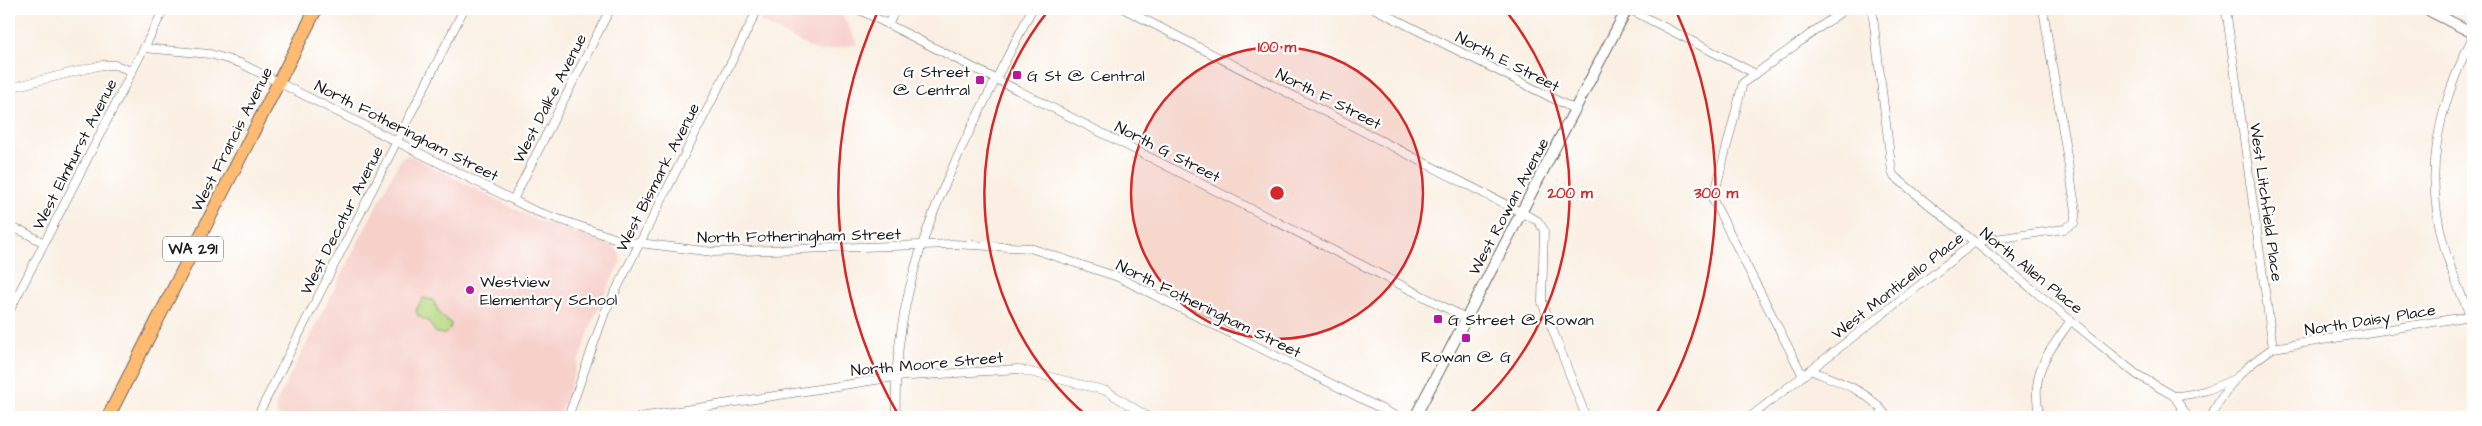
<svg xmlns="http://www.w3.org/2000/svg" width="2482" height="426" font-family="'Architects Daughter',sans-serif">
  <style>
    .built { fill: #f7d0ca }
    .green { fill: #b7d981; stroke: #6a7a4e }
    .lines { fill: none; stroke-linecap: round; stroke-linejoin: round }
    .minor-casing { stroke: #6a6661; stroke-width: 9 }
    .tertiary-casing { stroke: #6a6661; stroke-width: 12 }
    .primary-casing { stroke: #6a6661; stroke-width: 14 }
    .minor { stroke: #fff; stroke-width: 8 }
    .tertiary { stroke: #fff; stroke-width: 10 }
    .primary { stroke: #ffbb71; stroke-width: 12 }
    .ring { fill: none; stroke: #d62828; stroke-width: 2.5 }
    .poi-dot { fill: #b5179e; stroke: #fff; stroke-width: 2 }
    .labels { text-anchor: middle; stroke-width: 4.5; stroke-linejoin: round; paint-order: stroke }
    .shield { fill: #fff; stroke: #606060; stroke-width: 1 }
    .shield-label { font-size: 15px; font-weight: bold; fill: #1c1c1c }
    .street-label { font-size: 16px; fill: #1c1c1c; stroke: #fff }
    .poi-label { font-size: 16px; fill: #1c1c1c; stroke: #fff; text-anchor: start }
    .centre { fill: #d62828; stroke: #fff; stroke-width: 2.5 }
    .ring-label { font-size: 15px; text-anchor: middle; font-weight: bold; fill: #d62828; stroke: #fff; stroke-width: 4.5; stroke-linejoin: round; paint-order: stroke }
  </style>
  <rect width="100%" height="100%" fill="#fff"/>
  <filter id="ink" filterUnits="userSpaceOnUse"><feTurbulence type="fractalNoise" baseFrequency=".02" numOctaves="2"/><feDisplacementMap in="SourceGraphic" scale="10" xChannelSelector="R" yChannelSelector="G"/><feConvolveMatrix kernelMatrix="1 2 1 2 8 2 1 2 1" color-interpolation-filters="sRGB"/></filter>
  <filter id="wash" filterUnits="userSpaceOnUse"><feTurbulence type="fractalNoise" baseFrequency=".0096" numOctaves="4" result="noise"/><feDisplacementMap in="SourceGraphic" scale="20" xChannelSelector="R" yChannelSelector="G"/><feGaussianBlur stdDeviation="1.12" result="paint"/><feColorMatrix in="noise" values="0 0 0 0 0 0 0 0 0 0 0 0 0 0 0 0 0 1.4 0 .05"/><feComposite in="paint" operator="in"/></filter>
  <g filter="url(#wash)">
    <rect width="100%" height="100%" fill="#faefe2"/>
    <g class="built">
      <path d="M767,9H839L858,44L819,52L760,22Z"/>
      <path d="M409,155L537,220L612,245L619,251L621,260L593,320L559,417H282L277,415L275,405L401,158Z"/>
    </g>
    <path class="green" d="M423,298L433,300L441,316L451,323L450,329L445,334L436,333L428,321L418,316L416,310Z"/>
  </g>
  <g filter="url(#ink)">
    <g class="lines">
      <defs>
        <g id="minor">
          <path d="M858,9L1466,318"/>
          <path d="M1124,9L1538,221L1544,230L1542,302L1586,417"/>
          <path d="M1375,9L1576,110"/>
          <path d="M1629,9L1756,74"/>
          <path d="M1872,9L1892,172L1894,176L2136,374L2174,396L2188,417"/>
          <path d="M888,24L896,9"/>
          <path d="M2473,36C2421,143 2422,214 2473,321"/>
          <path d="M144,48L210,54L240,63L535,211L623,241L713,252L952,244L1030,248L1118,277L1398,417"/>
          <path d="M9,88L102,65H115L132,71"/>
          <path d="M513,200L610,9"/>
          <path d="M9,228L22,231L44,243"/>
          <path d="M9,312L164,9"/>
          <path d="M2273,348L2471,316"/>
          <path d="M1810,370C1839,382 1869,390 1887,417"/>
          <path d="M1803,376L1713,200L1743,83L1845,9"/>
          <path d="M2174,396C2196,395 2212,389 2232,380"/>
          <path d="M257,417L464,9"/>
          <path d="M568,417L605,312L758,9"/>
          <path d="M640,417L895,377L1018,369L1107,391L1148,417"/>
          <path d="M896,417C890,262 965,142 1032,9"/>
          <path d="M1750,417L1975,242L2064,229L2074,223L2076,211L2043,9"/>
          <path d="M2040,417C2029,372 2047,355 2071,320"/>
          <path d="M2211,417C2226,385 2243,368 2273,348L2226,9"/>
        </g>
        <g id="tertiary">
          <path d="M2426,9L2473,33"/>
          <path d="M1415,417L1627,9"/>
        </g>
        <path id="primary" d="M108,417L316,9"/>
      </defs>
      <use href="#minor" class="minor-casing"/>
      <use href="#tertiary" class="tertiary-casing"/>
      <use href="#primary" class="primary-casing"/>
      <use href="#minor" class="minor"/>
      <use href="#tertiary" class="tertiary"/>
      <use href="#primary" class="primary"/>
    </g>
  </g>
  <circle cx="1277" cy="193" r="146" fill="#d62828" fill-opacity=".12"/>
  <g class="ring">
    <circle cx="1277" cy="193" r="146"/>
    <path d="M1087 416A293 293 0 0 1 1048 11M1506 11A293 293 0 0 1 1467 416"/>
    <path d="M899 416A439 439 0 0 1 878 11M1676 11A439 439 0 0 1 1655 416"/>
  </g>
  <g class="poi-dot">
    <rect x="1012" y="70" width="10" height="10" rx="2.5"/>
    <rect x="975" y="75" width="10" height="10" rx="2.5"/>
    <circle cx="470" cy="290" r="5"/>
    <rect x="1433" y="314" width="10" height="10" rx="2.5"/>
    <rect x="1461" y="333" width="10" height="10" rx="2.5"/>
  </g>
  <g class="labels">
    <rect class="shield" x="163" y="236.5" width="60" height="25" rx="4"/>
    <g class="shield-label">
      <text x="193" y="254">WA 291</text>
    </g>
    <g class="street-label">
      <text transform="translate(1508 61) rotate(27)" y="6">North E Street</text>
      <text transform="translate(549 98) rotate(-63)" y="6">West Dalke Avenue</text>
      <text transform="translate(1329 98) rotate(27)" y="6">North F Street</text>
      <text transform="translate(407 130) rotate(27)" y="6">North Fotheringham Street</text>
      <text transform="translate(231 139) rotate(-63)" y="6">West Francis Avenue</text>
      <text transform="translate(1168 151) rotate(27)" y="6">North G Street</text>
      <text transform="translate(74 154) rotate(-63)" y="6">West Elmhurst Avenue</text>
      <text transform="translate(657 177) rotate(-63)" y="6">West Bismark Avenue</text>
      <text transform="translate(2267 202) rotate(82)" y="6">West Litchfield Place</text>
      <text transform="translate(1508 206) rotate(-62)" y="6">West Rowan Avenue</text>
      <text transform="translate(341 220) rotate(-63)" y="6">West Decatur Avenue</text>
      <text transform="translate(799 235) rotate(-1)" y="6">North Fotheringham Street</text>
      <text transform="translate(2032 270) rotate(39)" y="6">North Allen Place</text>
      <text transform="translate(1897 285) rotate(-38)" y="6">West Monticello Place</text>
      <text transform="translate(1209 308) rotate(26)" y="6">North Fotheringham Street</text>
      <text transform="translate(2370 319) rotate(-9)" y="6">North Daisy Place</text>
      <text transform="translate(927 363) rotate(-5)" y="6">North Moore Street</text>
    </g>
    <g class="poi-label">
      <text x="970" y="77" text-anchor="end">G Street<tspan x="970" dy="18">@ Central</tspan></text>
      <text x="1027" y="81">G St @ Central</text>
      <text x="480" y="287">Westview<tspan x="480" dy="18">Elementary School</tspan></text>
      <text x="1448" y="325">G Street @ Rowan</text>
      <text x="1466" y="362" text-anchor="middle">Rowan @ G</text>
    </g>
  </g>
  <circle cx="1277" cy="193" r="8" class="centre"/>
  <g class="ring-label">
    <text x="1277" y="52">100 m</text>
    <text x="1570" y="198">200 m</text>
    <text x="1716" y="198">300 m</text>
  </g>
  <rect width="2482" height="426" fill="none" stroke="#fff" stroke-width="30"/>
</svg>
